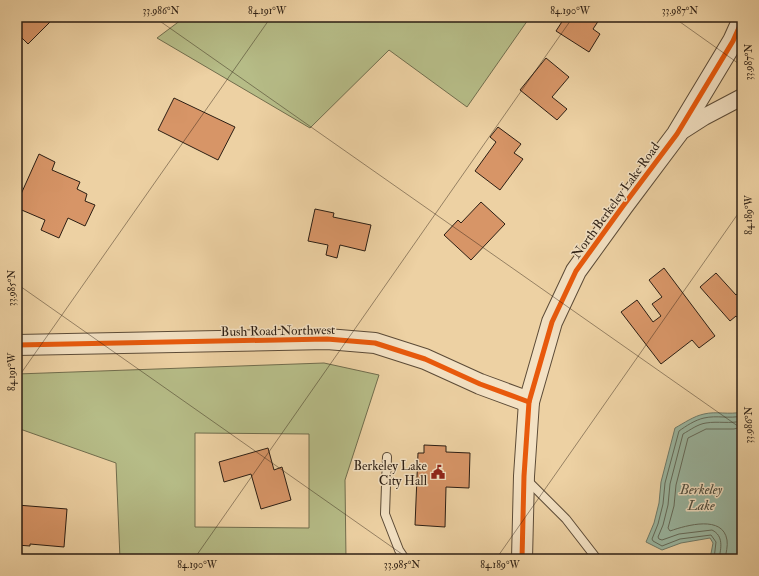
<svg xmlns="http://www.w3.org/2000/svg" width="759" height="576" font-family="'IM FELL Double Pica',serif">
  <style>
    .green { fill: #b6bc87; stroke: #716d4d; fill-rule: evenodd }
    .water { fill: #9ab7a2; stroke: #6e7a69 }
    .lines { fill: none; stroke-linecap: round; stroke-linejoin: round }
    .shore { stroke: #636a5a; stroke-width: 1 }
    .building { fill: #d79567; stroke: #2c1e13 }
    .service-casing { stroke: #5c4b37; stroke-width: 10 }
    .minor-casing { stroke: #5c4b37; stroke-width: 18 }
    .tertiary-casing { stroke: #5c4b37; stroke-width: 22 }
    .service { stroke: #f3e1c3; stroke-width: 8 }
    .minor { stroke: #f3e1c3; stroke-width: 16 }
    .tertiary { stroke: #f3e1c3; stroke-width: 20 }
    .cycleway-casing { stroke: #f3e1c3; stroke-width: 8 }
    .cycleway { stroke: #e8590c; stroke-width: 5 }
    .ticks { fill: none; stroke: #2c1e13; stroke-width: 1; stroke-opacity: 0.45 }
    .labels { text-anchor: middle; stroke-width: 3; stroke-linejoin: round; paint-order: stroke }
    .street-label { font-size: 13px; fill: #2c1e13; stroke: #f3e1c3 }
    .poi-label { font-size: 13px; fill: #2c1e13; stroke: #f3e1c3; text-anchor: end }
    .water-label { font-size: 14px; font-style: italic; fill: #4d4c3e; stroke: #f3e1c3 }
    .neatline { fill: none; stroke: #2c1e13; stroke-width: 1.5 }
    .ticks-label { font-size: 10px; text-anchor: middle; fill: #2c1e13 }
  </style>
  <rect width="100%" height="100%" fill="#edd1a3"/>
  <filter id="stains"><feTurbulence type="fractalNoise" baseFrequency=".005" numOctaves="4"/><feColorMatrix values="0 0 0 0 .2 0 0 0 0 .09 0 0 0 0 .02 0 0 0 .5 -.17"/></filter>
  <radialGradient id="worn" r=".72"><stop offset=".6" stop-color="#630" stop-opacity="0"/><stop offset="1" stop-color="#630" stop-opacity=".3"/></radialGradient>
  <g class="green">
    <path d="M185,17H530L467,107L389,50L310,128L157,38Z"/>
    <path d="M324,363L379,375L345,480L346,559H120L116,463L20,429L17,432V374ZM195,433L309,434V528L195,527Z"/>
  </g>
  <path class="water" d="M742,412V559H710L713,543L710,538L681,543L662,550L646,542L654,523L659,503L661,482L675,428C684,423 694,416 704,414C716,411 729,415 742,412Z"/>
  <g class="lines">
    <g class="shore">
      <path d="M714,559L716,542L711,535L680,539L662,546L653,541L652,539L658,524L663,504L665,483L679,431C686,426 695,420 704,418C717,415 729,419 742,416"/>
      <path d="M719,559C721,548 724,536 712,530L679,534L662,540L659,539L658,537L663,525L668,505L670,484L683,434C690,430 698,424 706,423C718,421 730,424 742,421"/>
      <path d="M725,559C726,553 728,546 727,540C723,515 687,525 670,531L668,528L674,506L676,485L688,438L706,429H734L742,427"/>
    </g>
  </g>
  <g class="building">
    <path d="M17,17H53L54,18L28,44L17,33Z"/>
    <path d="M565,17H601L593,29L600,34L589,52L556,31Z"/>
    <path d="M546,58L569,77L552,97L567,109L557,120L520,90Z"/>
    <path d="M174,98L235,127L218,160L158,130Z"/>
    <path d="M498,127L521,144L514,153L523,159L500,190L475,171L496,142L490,137Z"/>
    <path d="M39,154L55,162L52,170L80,182L77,189L87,194L85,201L95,205L85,226L68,218L59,238L41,230L45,220L17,208V203Z"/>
    <path d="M481,202L505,224L471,260L444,235L458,220L461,223Z"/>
    <path d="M315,209L334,213L333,217L371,225L365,251L340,245L337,258L326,255L328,245L308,241Z"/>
    <path d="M664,268L715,336L699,348L692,340L661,364L621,312L637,300L653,322L661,316L652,304L662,297L649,280Z"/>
    <path d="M716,273L736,295L742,290V323L736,316L730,321L700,287Z"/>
    <path d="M424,445L446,446V452L470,453L469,488L446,487L445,527L415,525L418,453H424Z"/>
    <path d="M268,448L274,470L282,467L291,500L261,509L251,474L224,482L219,462Z"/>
    <path d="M17,505L67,509L64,547L30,544V546L17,545Z"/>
  </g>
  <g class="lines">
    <defs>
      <g id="service">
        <path d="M387,457L385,514L399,550L405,559"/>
        <path d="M527,480L566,519L597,559"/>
      </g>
      <path id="minor" d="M679,133L704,117L742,97"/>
      <g id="tertiary">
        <path d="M17,345L327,339L375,343L425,359L480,384L529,402"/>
        <path d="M522,559L524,476L529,402L552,322L576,271L623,206L677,134L733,41L742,21"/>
      </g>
    </defs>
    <use href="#service" class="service-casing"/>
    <use href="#minor" class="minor-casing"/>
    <use href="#tertiary" class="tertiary-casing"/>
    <use href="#service" class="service"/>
    <use href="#minor" class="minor"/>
    <use href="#tertiary" class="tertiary"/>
    <defs>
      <g id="cycleway">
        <path d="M17,345L327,339L375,343L425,359L480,384L529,402"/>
        <path d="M522,559L524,476L529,402L552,322L576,271L623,206L677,134L733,41L742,21"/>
      </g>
    </defs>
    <use href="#cycleway" class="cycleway-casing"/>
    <use href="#cycleway" class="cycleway"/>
  </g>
  <path class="ticks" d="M154,17L742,429M673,17L742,66M17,284L409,559M17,379L271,17M194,559L573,17M496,559L742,208"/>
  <defs>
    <symbol id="civic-bare" viewBox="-9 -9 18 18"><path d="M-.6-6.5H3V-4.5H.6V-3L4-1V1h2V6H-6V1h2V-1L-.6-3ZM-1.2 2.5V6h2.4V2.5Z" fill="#8f2418" stroke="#f3e1c3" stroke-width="2.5" paint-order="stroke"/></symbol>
  </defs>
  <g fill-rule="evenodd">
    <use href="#civic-bare" x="428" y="462" width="20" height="20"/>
  </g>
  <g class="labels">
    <g class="street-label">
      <text transform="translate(615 200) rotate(-54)" y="5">North Berkeley Lake Road</text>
      <text transform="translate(278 330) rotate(-1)" y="5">Bush Road Northwest</text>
    </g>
    <g class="poi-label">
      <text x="427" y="470">Berkeley Lake<tspan x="427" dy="15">City Hall</tspan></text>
    </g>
    <g class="water-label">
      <text x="701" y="494">Berkeley<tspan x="701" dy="16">Lake</tspan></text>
    </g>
  </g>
  <rect width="759" height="576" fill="none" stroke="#edd1a3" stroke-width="44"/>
  <rect x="22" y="22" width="715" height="532" class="neatline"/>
  <g class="ticks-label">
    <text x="161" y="14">33.986°N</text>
    <text x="267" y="14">84.191°W</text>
    <text x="570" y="14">84.190°W</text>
    <text x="680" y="14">33.987°N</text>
    <text transform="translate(748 62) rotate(-90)" y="4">33.987°N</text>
    <text transform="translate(748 215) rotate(-90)" y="4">84.189°W</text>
    <text transform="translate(11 288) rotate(-90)" y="4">33.985°N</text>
    <text transform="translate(11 372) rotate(-90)" y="4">84.191°W</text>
    <text transform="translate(748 425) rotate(-90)" y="4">33.986°N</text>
    <text x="197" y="568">84.190°W</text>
    <text x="402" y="568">33.985°N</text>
    <text x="500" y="568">84.189°W</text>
  </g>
  <rect width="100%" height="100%" filter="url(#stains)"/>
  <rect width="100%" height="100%" fill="url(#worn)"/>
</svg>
